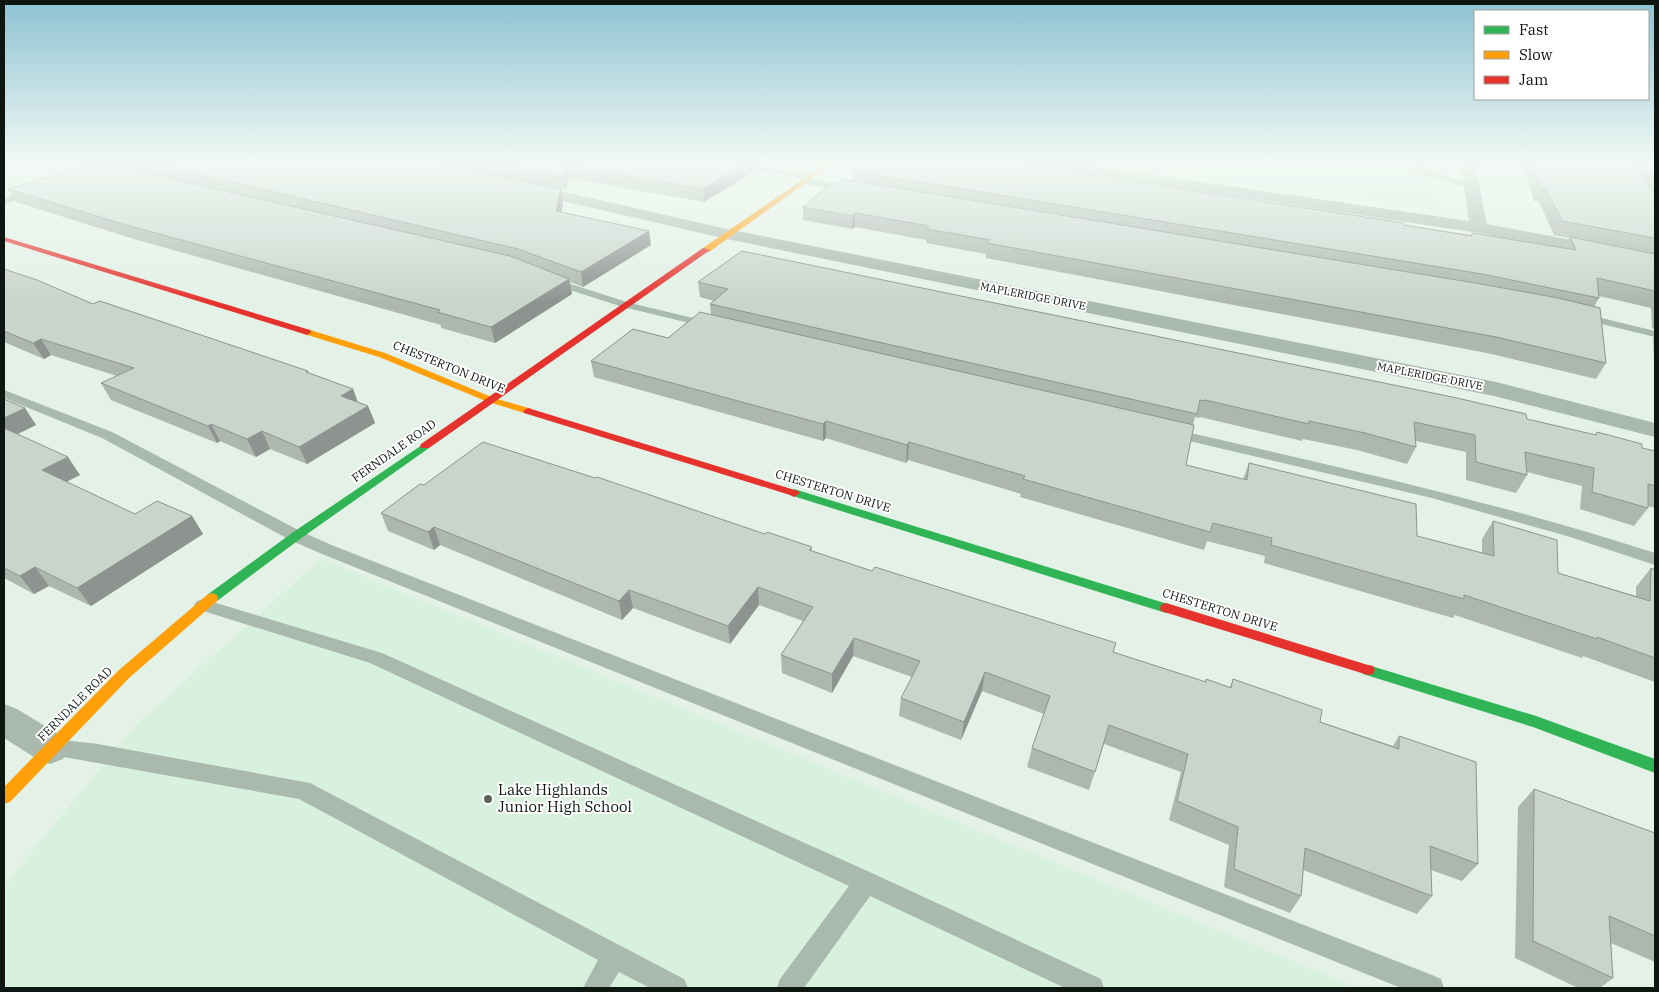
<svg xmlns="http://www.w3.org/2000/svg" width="1659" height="992" font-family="'IBM Plex Serif',serif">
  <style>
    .built { fill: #d8f0de }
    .green { fill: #ccedd4 }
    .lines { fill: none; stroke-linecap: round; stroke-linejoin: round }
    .lane { fill: #a9b9ad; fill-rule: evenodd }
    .street { fill: #a9b9ad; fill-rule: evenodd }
    .fast { fill: #30b455; fill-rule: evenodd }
    .slow { fill: #ff9f0a; fill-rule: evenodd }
    .jam { fill: #e5322d; fill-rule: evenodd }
    .wall { fill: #adb6af }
    .shaded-wall { fill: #8d948f }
    .building { fill: #c9d4cc; stroke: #8d948f }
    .poi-dot { fill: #58635b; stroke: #fff; stroke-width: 2 }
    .labels { text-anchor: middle; stroke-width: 4; stroke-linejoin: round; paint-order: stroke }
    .far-street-label { font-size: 11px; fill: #0d1610; stroke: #fff }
    .street-label { font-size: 12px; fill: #0d1610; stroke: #fff }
    .near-poi-label { font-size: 15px; fill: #0d1610; stroke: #fff; text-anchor: start }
  </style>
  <rect width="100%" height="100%" fill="#e3f1e6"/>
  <g class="built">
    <path d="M1115,164H1434L1441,211Z"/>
    <path d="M321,559L1357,988H4V889L15,872L135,726Z"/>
  </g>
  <path class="green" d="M1166,164H1229L1225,173Z"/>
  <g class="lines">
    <g class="lane">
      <path d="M729,164H746L810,174L814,177L810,179L849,186L853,189L849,192L805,184L801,181L804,179L733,166Z"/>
      <path d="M1414,164H1422V167L1429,171L1475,185L1471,188L1423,175L1415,170Z"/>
      <path d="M33,189L36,190V194L4,204V198Z"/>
      <path d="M552,278L630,303L714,323L716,325L710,328L623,307L548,283L547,281L548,279Z"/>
      <path d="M1581,313L1655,331V337L1577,318L1575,316L1577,314Z"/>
      <path d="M4,390L112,432L302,532L334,546L1432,975L1441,979L1444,988H1401L322,554L290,540L102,438L4,398Z"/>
      <path d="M1173,429C1335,466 1497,502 1655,553V565L1567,536L1432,498L1168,436L1166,433L1168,430Z"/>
      <path d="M203,599L382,653L874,874L1101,979L1104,988H1065L870,896L804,988H777L780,979L849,886L370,663L197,609L194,605L197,601Z"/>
      <path d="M54,739L98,744L310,783L684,979L688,988H650L619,972L609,988H583L598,960L299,799L47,754L44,748L47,742Z"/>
    </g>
    <g class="street">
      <path d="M1042,164H1077L1469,221L1461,164H1475L1487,224L1655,256V268L1479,233L1049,168L1044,167Z"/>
      <path d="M525,183L727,229L1496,382L1655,423V437L1494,396L727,239L519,191L517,188L519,185Z"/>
      <path d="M4,704L17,709L63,737L69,748L63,759L50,764L37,759L4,738Z"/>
    </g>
    <g class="fast">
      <path d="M425,443L430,446L429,448L300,539L217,601H207L206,598L207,595L292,533Z"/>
      <path d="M794,489L1171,605L1172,608L1171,611L1166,613L790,495L788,493Z"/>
      <path d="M1368,665L1536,716L1655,759V773L1533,727L1363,674L1361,670L1363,666Z"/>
    </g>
    <g class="slow">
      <path d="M825,164H832L709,252H703V248Z"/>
      <path d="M307,329L385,353L494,398L532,409L533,411L528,414L488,402L379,357L304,334L303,332Z"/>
      <path d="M212,593L217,595L218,598L217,601L129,678L10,802L4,804V787L119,670L207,595Z"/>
    </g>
    <g class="jam">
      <path d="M4,237L310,330L311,332L307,335L304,334L4,241Z"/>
      <path d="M703,248L710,250L429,448H421L420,446L421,444Z"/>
      <path d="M528,408L798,491L800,493L794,497L790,495L524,413L523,411Z"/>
      <path d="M1166,603L1368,665L1373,666L1375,670L1373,674L1368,675L1161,611L1160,608L1161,605Z"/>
    </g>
  </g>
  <g class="wall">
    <path d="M114,164H436L563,203L561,212L651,245L583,287L570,282L572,294L495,343L441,328V325L134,239L16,202L8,189L115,166Z"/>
    <path d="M437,164H754V172L704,202L568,178L566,190Z"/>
    <path d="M1523,164H1655V330L1652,328L1651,308L1599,296V298L1594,307L1606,363L1596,379L1487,353L986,258V254L926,243V240L855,227L852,229L803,220V207L836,184L853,181V171L1404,225L1471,235L1472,233L1564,248L1569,238L1554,235L1539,202L1534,201Z"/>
    <path d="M4,269L93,304L308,371L309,374L353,389L358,402L368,406L375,423L307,464L270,449L256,457L220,441L217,443L111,400L101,383L117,376L51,355L44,359L4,342Z"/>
    <path d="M698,282L1527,419L1595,435L1597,432L1642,448L1655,451V508L1648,506V508L1634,526L1580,509L1582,486L1527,472V475L1516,493L1466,480V452L1416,441V447L1407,464L1357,450L1303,439L1302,441L1200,417L1199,418L1195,417L1193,425L1186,465L1243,479L1249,463L1417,536L1482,553V539L1493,521L1558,573L1636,596V587L1651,568L1655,570V682L1583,656L1582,658L1455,615L1453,618L1264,563L1265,556L1207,541L1204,550L1020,497L1021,494L908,460L906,463L826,438L823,441L594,377L591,361L668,338L711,314L710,304L714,301L700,297Z"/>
    <path d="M1655,335V383L1653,338Z"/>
    <path d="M4,399L36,425L18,434L80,475L66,482L135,514L192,516L203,534L91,606L49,586L34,594L4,578Z"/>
    <path d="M424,485L765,534L812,547V551L1113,652L1205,682L1206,679L1230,687L1233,679L1320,722L1393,746L1399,736L1478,864L1462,881L1431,870L1432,896L1417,914L1303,870L1301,896L1290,913L1224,887L1229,845L1169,820L1181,772L1104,744L1089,790L1027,767L1032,748L1044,714L982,691L961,740L899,716L901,698L912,677L853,656L832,693L782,673L781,655L803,621L759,605L730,644L633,608L622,620L440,545L434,550L388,531L381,513Z"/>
    <path d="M1534,789L1655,833V962L1611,943L1613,978L1600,988H1578L1515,958L1518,807Z"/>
  </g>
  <g class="shaded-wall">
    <path d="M746,164H754V172L704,202L703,189Z"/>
    <path d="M566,165L568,178L566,190L563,177Z"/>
    <path d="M561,189L563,203L559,224L556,211Z"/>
    <path d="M855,213V227L852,229L853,216Z"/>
    <path d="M649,231L651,245L583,287L581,272Z"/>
    <path d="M569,279L572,294L495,343L491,327Z"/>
    <path d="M41,339L51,355L44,359L33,343Z"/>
    <path d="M353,389L359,406L341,396Z"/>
    <path d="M368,406L375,423L307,464L299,447Z"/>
    <path d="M25,408L36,425L5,440L4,439V418Z"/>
    <path d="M826,421V438L823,441V424Z"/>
    <path d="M211,424L220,441L217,443L208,426Z"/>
    <path d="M262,431L270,449L256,457L247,439Z"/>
    <path d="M909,442L908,460L906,463L907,445Z"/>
    <path d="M68,457L80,475L54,488L42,470Z"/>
    <path d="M192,516L203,534L91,606L77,588Z"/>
    <path d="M434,527L440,545L434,550L428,532Z"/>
    <path d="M35,567L49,586L34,594L20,576Z"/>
    <path d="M758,587L759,605L730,644L728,626Z"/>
    <path d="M629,590L633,608L622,620L619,601Z"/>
    <path d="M854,638L853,656L832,693V674Z"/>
    <path d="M985,672L982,691L961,740L964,722Z"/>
  </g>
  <g class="building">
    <path d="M101,164H106L510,256L569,279L491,327L437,312L440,310L126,225L8,189L82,167Z"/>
    <path d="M154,164H436L561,189L556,211L649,231L581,272L518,249Z"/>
    <path d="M497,164H746L703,189L566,165L563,177Z"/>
    <path d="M863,164H1018L1404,223V225L1472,236V233L1576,250L1570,237L1655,254V291L1597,278L1599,298L1482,274L853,171Z"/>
    <path d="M1533,164H1634L1653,192H1655V238L1562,221L1546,189L1541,188Z"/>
    <path d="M1647,164H1655V175Z"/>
    <path d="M842,179L1481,284L1558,298L1600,308L1606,363L1496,337L987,243L990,240L927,229L929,226L855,213L853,216L803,207L832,183L836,184Z"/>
    <path d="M742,251L1457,398L1526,414L1527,419L1596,435L1597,432L1642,444V448L1655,451V486L1648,484V508L1592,492L1594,468L1525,452L1527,475L1476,462L1475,435L1414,422L1416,447L1365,433L1309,421V424L1205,400V401L1200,400L1197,414L710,304L728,289L698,282Z"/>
    <path d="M4,269L37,280L93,304L100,301L308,371L306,372L353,389L341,396L368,406L299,447L262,431L247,439L211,424L208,426L101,383L134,368L41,339L33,343L4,331Z"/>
    <path d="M700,312L1194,425L1186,465L1247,480L1249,463L1416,504L1417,536L1494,556L1493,521L1557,540L1558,573L1650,601L1651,568L1655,570V658L1597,637V639L1464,595V599L1271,545L1272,538L1213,523L1210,532L1023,479L1025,476L909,442L907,445L826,421L823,424L591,361L633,329L668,338Z"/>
    <path d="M4,399L25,408L4,418Z"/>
    <path d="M4,428L68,457L42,470L135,514L157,501L192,516L77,588L35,567L20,576L4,568Z"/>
    <path d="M483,442L595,478L597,477L765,534L767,532L812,547L809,550L872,571L875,567L1116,643L1113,652L1206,682V679L1231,688L1233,679L1322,710L1320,722L1399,749V736L1476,762L1478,864L1430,846L1432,896L1305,848L1301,896L1234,869L1238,827L1177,801L1188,754L1109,725L1095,772L1032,748L1050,696L985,672L964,722L901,698L920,661L854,638L832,674L781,655L813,607L758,587L728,626L629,590L619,601L434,527L428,532L381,513L420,484L424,485Z"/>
    <path d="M1534,789L1655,833V936L1609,916L1613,978L1533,941Z"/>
  </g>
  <linearGradient id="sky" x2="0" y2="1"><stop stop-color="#8dc2d2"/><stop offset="0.54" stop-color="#f2f9f4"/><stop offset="1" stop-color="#f2f9f4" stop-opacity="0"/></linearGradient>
  <rect width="1659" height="303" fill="url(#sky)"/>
  <circle class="poi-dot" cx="488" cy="799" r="5"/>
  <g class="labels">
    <g class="far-street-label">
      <text transform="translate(1033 296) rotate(11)" y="4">MAPLERIDGE DRIVE</text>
      <text transform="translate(1430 376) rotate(11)" y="4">MAPLERIDGE DRIVE</text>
    </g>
    <g class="street-label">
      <text transform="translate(449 367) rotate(22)" y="4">CHESTERTON DRIVE</text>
      <text transform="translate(394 451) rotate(-35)" y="4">FERNDALE ROAD</text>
      <text transform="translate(833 491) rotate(17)" y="4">CHESTERTON DRIVE</text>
      <text transform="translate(1220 610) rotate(17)" y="4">CHESTERTON DRIVE</text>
      <text transform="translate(75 704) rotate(-45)" y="4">FERNDALE ROAD</text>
    </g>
    <g class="near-poi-label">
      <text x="498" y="795">Lake Highlands<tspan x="498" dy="17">Junior High School</tspan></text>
    </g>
  </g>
  <rect width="1659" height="992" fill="none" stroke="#0d1610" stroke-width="10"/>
  <rect x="1474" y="10" width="175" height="90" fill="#ffffff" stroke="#9ea29f"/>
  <rect x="1484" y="26" width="25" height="8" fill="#30b455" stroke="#9ea29f"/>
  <text x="1519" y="35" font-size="15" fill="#0d1610">Fast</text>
  <rect x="1484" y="51" width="25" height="8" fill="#ff9f0a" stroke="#9ea29f"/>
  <text x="1519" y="60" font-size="15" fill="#0d1610">Slow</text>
  <rect x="1484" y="76" width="25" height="8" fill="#e5322d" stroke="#9ea29f"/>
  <text x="1519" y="85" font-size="15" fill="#0d1610">Jam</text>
</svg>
